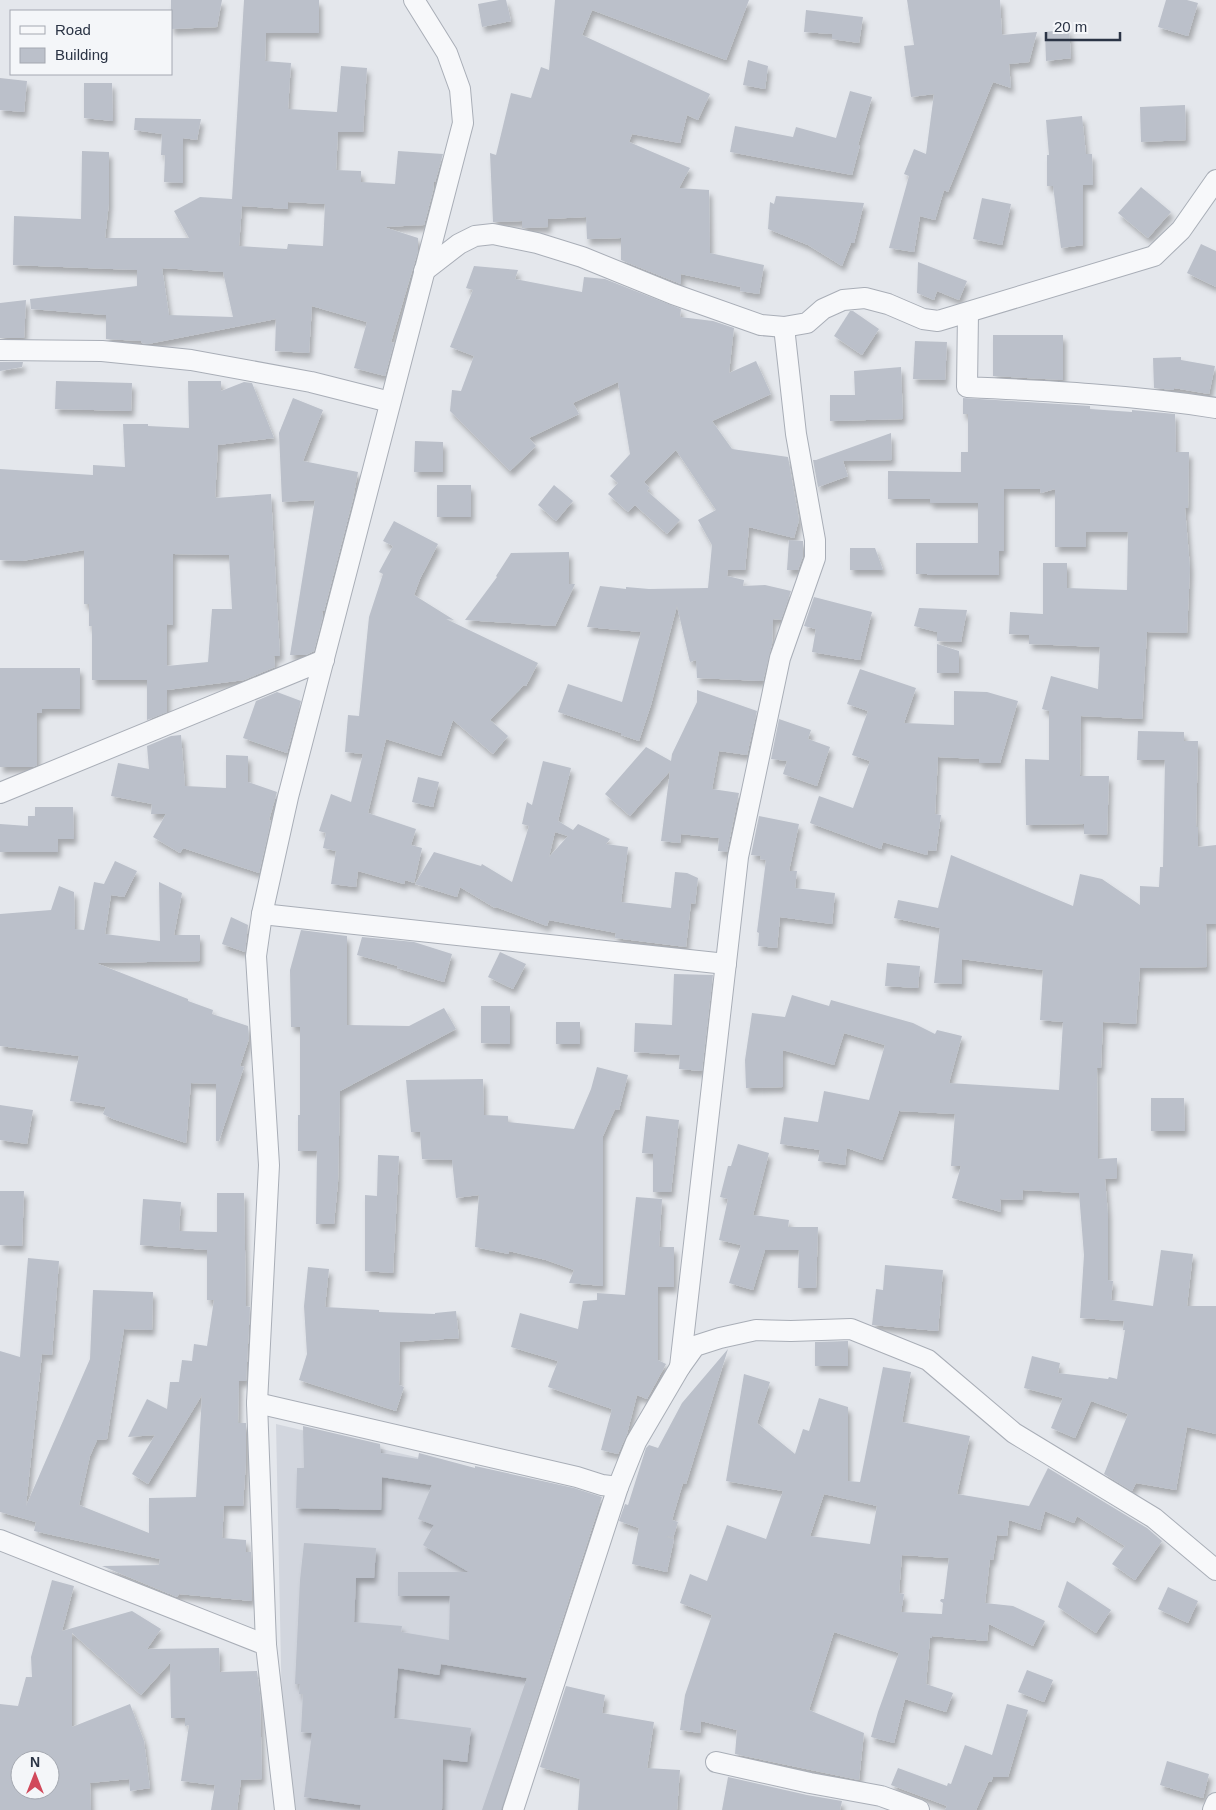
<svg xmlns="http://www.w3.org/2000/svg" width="1216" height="1810" font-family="Helvetica,sans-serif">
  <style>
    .built { fill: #d2d6de }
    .building { fill: #bbc0ca; fill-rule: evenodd; filter: url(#shadow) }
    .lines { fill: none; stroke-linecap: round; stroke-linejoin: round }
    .street-casing { stroke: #a9aeb7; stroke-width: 22 }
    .street { stroke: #f7f8fa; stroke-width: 20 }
  </style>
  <defs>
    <filter id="shadow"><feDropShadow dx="3" dy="5.5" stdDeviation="2.5" flood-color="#0004"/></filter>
  </defs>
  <rect width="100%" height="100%" fill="#e4e7ec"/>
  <path class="built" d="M276,1424L593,1499L502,1810H284Z"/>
  <g class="building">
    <path d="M171,0H222L217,27L171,29Z"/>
    <path d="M244,0H319V33H266L265,61L291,63L288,109L337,112L341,66L367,68L363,132H338L336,170L361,171V182L395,184L398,151L443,154L435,182H434L433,191L424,225L384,227L418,238V251L391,342L394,343L385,376L354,368L367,322L312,306L309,353L275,351L276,319L148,344L142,343L141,341L106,339V315L31,309L30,299L137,286V270L13,265L14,216L81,219L82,151L109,152V203L105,238H189L174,211L200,197L232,199ZM288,202L325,204L323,246L288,244L287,249L239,246L242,206L288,209ZM162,268L223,272L233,317L169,315Z"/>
    <path d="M499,0H506L511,21L482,27L478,4Z"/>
    <path d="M555,0H749L726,60L592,10L582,35L710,94L698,120L687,115L680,143L632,134L629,142L690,168L679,188L709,190L710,253L764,265L759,294L740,291L741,287L681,274V284L621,260V238L587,239L586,217L548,219V227L522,228V221L493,222L490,153L496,155L511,93L531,98L541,67L549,70Z"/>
    <path d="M907,0H1000L1002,35L1037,32L1029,62L1009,64L1011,88L993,82L948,192L944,190L935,220L920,216L914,252L889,248L909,176L904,174L914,149L926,154L934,94L911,97L904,46L914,45Z"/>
    <path d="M1166,0H1187L1198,3L1188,36L1158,27Z"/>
    <path d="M806,10L863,17L859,43L832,39V34L804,32Z"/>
    <path d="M1069,29L1071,58L1046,61L1045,32Z"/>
    <path d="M748,60L768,66L765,89L743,85Z"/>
    <path d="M0,78L27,81L24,112L0,110Z"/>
    <path d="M84,83H112L113,121L84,118Z"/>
    <path d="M850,91L872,97L858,145H860L852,175L730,152L735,126L793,137L796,127L836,138Z"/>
    <path d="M1185,105L1186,140L1141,142L1140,107Z"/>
    <path d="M1082,116L1086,154H1092L1093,185H1083V245L1061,248L1053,186H1047V155H1049L1046,120Z"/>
    <path d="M135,118L201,119L197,140L183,138V183L164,182L165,155H161L162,134L134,130Z"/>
    <path d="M1141,187L1171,212L1148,238L1118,213Z"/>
    <path d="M776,196L864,203L854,243H851L842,266L808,245L768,229L770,202L774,204Z"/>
    <path d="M982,198L1011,204L1002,245L973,239Z"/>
    <path d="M1201,244L1216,251V287L1187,273Z"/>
    <path d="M918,262L967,281L959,300L937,291L934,300L917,293Z"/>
    <path d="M474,266L518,270L515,279L582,292L584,277L605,279L681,309L680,317L713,321L734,328L729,373L756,361L771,394L712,421L732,449L788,457L799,520L794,538L749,527L745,570H728L727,576L744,580L743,586L765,585L791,591L781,620L773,619L772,644L763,681L697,678L696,660L690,662L677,606L651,705L639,741L621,735V733L558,712L568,684L622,702L641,632L587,627L600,586L626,589V587L649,589L708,588L712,545L698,520L716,510L676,450L644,482L650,488L647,491L680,520L667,534L635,505L628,512L608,494L618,483L610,476L630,454L618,382L573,403L579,414L529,438L536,446L510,471L450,411L452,390L461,391L474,356L450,347L473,290L466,288Z"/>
    <path d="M26,300L24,338H0V303Z"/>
    <path d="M850,311H853L879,329L862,355L834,336Z"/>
    <path d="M993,335H1063V380L993,376Z"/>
    <path d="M915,341L947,342L945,380L913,379Z"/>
    <path d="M1181,357V360L1215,366L1209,394L1174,388V390L1154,388L1153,358Z"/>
    <path d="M0,362H23L22,367L0,371Z"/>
    <path d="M901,367L903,419L830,421V395H855L854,371Z"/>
    <path d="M56,381L132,383L131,411L55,409Z"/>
    <path d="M188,381H221V391L244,382L252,383L274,438L218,445L215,498L271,494L280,656H274L275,667L244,680L167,690V712L147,720V680H92V626H89V604H84V550L22,561L0,560V469L93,475V465L125,467L123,424H148V426L189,428ZM173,554L229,555L232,609H212L208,662L167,666V624L173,625Z"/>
    <path d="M293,398L323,410L303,461L358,472L353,499L324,611H322L323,616L314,651L306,655H290L315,500L282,502L279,433Z"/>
    <path d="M963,398L1090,406V409L1132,412V410L1175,414L1176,452H1189L1188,508H1185L1190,568L1187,633L1147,632L1142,719L1081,716L1080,776H1109L1107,835L1084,834V824L1026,825L1025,759L1049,760V711L1042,709L1051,676L1098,689L1100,647L1029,644V635L1009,634L1010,612L1043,614V563H1067V588L1127,590L1128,532H1086V547H1055V489L1041,493L1040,489H1004V551H999V575H927L928,574H916V543H978V503H930V499H888V471L961,472V452H968V414H963Z"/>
    <path d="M891,433L892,460L843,461L848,476L818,487L813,460H816Z"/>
    <path d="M415,441L443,442V472H414Z"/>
    <rect x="437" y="485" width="34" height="32"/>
    <path d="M554,485L573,501L556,521L538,505Z"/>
    <path d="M394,521L438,544L420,579L414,595L454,620L446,619L538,663L526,686L524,685L490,720L508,736L493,754L453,720L441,756L386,739L368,813L416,829L411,845L422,848L414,883L405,880L404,884L358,871L356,887L331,884L336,851L323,848L326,833L319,831L331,794L351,802L363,754L345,752L348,715L359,716L369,617L383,574L379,572L393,546L383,541Z"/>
    <path d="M789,540L803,541V556L798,570H787Z"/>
    <path d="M850,548H875L883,570H850Z"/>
    <path d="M569,552V584H575L555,626L465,620L497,577L496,576L511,553Z"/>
    <path d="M814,597L872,612L860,660L812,652L816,629L804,626Z"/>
    <path d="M919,608L967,610L961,642L937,641V632L914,626Z"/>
    <path d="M937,644L959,651V673H937Z"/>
    <path d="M0,668H80V709H42V713H37V765L33,767H0Z"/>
    <path d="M860,669L916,688L904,723L954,725V691L987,692L1018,701L1000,763H979V759L938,757L935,814L941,815L936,851L928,850L927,855L883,842L881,849L810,823L819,796L853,808L870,761L852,755L868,711L847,704Z"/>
    <path d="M697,690L757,711L747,755L719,751L712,789L739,793L727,852L718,851L719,838L681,834L680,843L661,841L670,771L630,816L605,794L646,747L671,761L672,754L697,702Z"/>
    <path d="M277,692L301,701L287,753L243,738L256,701Z"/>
    <path d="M779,719L811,730L808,739L830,747L817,786L783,774L787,761L771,759Z"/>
    <path d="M1138,731L1184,732V741H1198L1196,827H1198V847L1216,845V924H1206L1207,967L1140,968L1136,1024L1103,1022L1101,1068H1097L1098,1159L1117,1158V1178L1105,1179L1108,1214V1280L1113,1281L1111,1300L1153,1306L1161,1250L1193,1254L1187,1306H1216V1434L1187,1427L1176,1490L1136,1483L1132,1491L1104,1474L1128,1414L1091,1401L1075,1438L1051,1428L1063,1398L1024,1388L1032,1356L1060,1363L1058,1373L1108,1379L1109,1377L1117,1379L1125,1330H1123L1124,1321L1080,1318L1084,1255L1079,1193L1023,1190L1022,1200L1000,1199L1001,1212L952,1198L961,1166H951L955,1114L899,1111L882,1160L847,1148L845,1165L818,1161L820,1150L780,1144L784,1117L818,1122L824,1091L869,1100L885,1045L844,1033L834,1065L783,1050V1087L746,1088L745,1060L752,1013L785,1017L792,995L829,1006L831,1000L913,1023L935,1034L937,1030L962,1036L949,1083L1059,1090L1063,1022L1040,1020L1043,970L962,959V984L934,983L940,928L894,918L898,900L938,908L951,855L1073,906L1080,874L1102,879L1140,905V886L1159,887L1160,867H1163L1165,760H1137Z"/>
    <path d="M181,735L185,786L226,788V755L248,756V782L277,792L269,820L271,821L259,873L183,848L180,853L153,837L166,814H151L152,804L111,796L118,763L149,769L147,746L171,736Z"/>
    <path d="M543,761L571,768L558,821L573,830L578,824L610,839L606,844L628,847L621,902L671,908L675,872L687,873L698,878L695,904L691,903L686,947L615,938L616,933L549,920L547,926L496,907L495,908L460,887L457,897L415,884L434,852L481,866L482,864L512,882L529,826L522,824L527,802L532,805ZM555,832L568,836L549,857Z"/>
    <path d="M418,777L439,782L433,807L412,802Z"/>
    <path d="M35,807H73L74,839H58V852H0V824L28,826V816H35Z"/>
    <path d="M759,816L799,824L789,871H797L795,888L835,893L832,924L780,917L777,948L758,946L759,933L757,932L766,860L760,859L761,856L751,855Z"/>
    <path d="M115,861L137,871L124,897L111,895L105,934L160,941L159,882L182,893L174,935H200V961L96,963L188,999V1001L213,1010L212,1014L248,1026L249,1039L240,1066L244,1067L219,1141H216V1084L191,1083L186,1143L113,1119L103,1114L106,1107L70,1101L79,1056L0,1046V914L51,910L59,886L74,892L75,929L84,930L94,882L104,884Z"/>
    <path d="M231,917L248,925L245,952L222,944Z"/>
    <path d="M301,930L347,936V1025L409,1026L444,1008L456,1029L340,1091L338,1182L334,1224H316L317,1151H298V1115H300V1027H291L290,970Z"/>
    <path d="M362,937L414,942L452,954L444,982L397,968L398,966L357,955Z"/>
    <path d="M500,952L526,964L513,989L488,977Z"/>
    <path d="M887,963L920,966L918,988L885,986Z"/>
    <path d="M674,974L713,975L702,1071L679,1069L680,1055L634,1052L635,1023L672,1025Z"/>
    <path d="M481,1006H510V1044L481,1043Z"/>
    <rect x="556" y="1022" width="24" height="22"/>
    <path d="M597,1067L628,1075L619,1110L615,1109L603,1136V1286L569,1283L574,1270L546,1260L509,1251V1254L475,1247L479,1195L456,1198L452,1160L422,1159L420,1132H411L406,1080L483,1079L484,1115L508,1116V1122L574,1129L591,1089Z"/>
    <path d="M1151,1098H1184L1185,1131H1151Z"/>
    <path d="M0,1105L33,1110L27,1144L0,1140Z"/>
    <path d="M646,1116L679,1120L671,1192H653V1154L642,1153Z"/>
    <path d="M738,1144L769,1153L753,1215L789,1220L788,1227H818L816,1288H798L799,1250H765L753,1290L729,1283L741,1245L719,1240L728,1199L720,1197L728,1166H731Z"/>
    <path d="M378,1155L399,1156L393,1273L365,1271V1195L377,1196Z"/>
    <path d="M0,1191H24L22,1246L0,1245Z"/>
    <path d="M217,1193H244L246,1306L250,1307L246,1381H239L238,1423H246V1460L243,1506H224L222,1538L246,1540V1552H251L252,1601L179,1594L177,1597L102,1566L159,1565L160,1559L34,1531L36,1522L0,1512V1351L20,1357L28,1258L59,1261L52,1355L42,1354L26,1506L90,1359L93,1290L153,1292L152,1330L124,1329L107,1439L97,1440L90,1456L79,1505L149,1533V1498L196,1497L202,1395L148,1484L132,1474L155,1435L128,1437L147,1399L167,1409L170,1382H179L182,1360L192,1361L194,1344L207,1346L214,1300H207V1250L140,1245L143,1199L181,1202L179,1231L217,1232Z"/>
    <path d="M636,1197L662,1199L659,1247H674V1287H658V1360L666,1364L647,1399L637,1395L627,1434L618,1454L601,1450L612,1409L548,1387L558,1361L511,1347L520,1313L578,1329L583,1301L597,1300V1293L625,1295Z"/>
    <path d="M885,1265L943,1270L938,1331L872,1325L876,1289L883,1290Z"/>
    <path d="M308,1267L329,1269L325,1307L379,1310V1312L435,1314V1313L456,1311L459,1338L400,1342L399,1385L404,1387L396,1411L299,1380L307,1354L304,1306Z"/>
    <path d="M848,1341V1366H815V1342Z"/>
    <path d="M728,1349L686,1484L683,1483L672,1520L678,1522L673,1538L667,1536V1537L674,1539L667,1572L632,1564L639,1528L619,1521L625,1504L628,1505L646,1448L649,1445L658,1448L682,1403Z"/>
    <path d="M883,1367L911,1372L902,1422L970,1436L957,1494L1029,1506L1048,1468L1147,1528L1162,1541L1135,1580L1112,1564L1125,1546L1077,1516L1074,1523L1045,1511L1040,1530L1009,1520L1007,1536L997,1535L993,1560L990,1559L985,1603L1013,1606L1045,1621L1033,1646L989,1624L987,1641L932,1636V1638H930L926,1684L953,1693L946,1712L905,1699L894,1743L871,1737L878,1712L899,1653L834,1632L809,1710L864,1733L859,1780L735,1754L737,1730L701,1721L700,1733L680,1730L685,1695L712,1615L680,1603L690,1574L707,1581L727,1525L766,1539L783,1491L726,1481L744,1374L770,1382L757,1423L795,1454L803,1429L809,1431L819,1398L848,1407V1481L860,1482ZM824,1494L877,1506L870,1544L810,1536ZM902,1555L949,1558L944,1599H941L940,1601L943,1603L942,1614L901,1612L904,1594L899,1593Z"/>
    <path d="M303,1426L380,1444L381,1453L418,1459L419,1453L475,1468V1466L574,1488L602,1497L501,1810H482L527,1678L441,1664L439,1675L398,1668L394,1718L471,1728L467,1762L443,1759L442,1810H360L361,1805L304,1797L312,1733L301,1732L303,1694H299L300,1684H295L300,1580L304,1543L376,1548L374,1578H356L354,1622L402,1626L401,1632L449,1640L450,1596H398V1572H469L423,1545L434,1525L418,1519L432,1485L382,1477L381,1510L296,1508L297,1468H304Z"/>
    <path d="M52,1580L74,1586L62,1631L132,1611L161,1629L147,1649L219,1648L220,1672L257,1671L260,1694L262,1779L241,1780L237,1810H211L215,1785L181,1781L189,1725L185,1726V1718H171L170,1663L141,1695L72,1633V1727L130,1704L144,1741L150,1788L130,1791L129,1779L90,1783L91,1810H0V1704L18,1706L26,1677H32L31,1657ZM20,1760H50V1790H20Z"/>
    <path d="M1067,1581L1111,1610L1096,1633L1058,1607Z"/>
    <path d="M1168,1587L1198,1601L1188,1623L1158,1609Z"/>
    <path d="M1027,1670L1053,1680L1044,1702L1018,1692Z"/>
    <path d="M566,1686L605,1695L602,1713L654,1722L647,1768L680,1770L677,1810H578L580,1779L540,1767Z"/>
    <path d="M1007,1704L1028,1710L1008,1777H993L991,1782L989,1781L976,1810H945L947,1806L891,1785L898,1768L947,1786L948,1783L951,1784L965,1745L992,1755Z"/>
    <path d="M1167,1761L1209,1774L1203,1798L1160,1785Z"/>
    <path d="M728,1777L807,1795L842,1801L840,1810H722Z"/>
  </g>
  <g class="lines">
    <defs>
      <g id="street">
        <path d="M424,271L459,244L475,236L493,234L537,243L582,257L673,294L761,325L784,327L807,323L823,309L843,300L865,298L888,304L923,319L938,321L1154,256L1181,230L1216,180"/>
        <path d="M968,313L967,387C1050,391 1133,395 1216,408"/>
        <path d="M0,350L102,351L191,360L311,382L390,402"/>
        <path d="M0,793L324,660"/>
        <path d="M262,914L726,964"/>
        <path d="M680,1367L738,857L780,658L815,558V540L796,434L784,327"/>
        <path d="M257,1403L577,1477L602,1485L618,1487L636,1442L680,1367L695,1346L720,1338L756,1330L791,1331L851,1329L928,1360L1014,1433L1154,1518L1216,1570"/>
        <path d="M0,1540L266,1645"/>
        <path d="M716,1762L810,1783L881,1796L919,1810"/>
        <path d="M285,1810L266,1645L257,1403L269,1165L256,956L262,914L288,797L463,123L460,89L447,53L414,0"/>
        <path d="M513,1810L618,1487"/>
        <path d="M1213,1810L1216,1803"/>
      </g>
    </defs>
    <use href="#street" class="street-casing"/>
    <use href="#street" class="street"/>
  </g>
  <rect x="10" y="10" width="162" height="65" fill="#f4f6f9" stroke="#a4a8b1"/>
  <rect x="20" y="26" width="25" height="8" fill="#f7f8fa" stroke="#a4a8b1"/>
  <text x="55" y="35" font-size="15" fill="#2b3445">Road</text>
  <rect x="20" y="48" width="25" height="15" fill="#bbc0ca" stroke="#a4a8b1"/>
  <text x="55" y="60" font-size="15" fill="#2b3445">Building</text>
  <g transform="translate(35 1775)"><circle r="24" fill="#f4f6f9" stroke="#a4a8b1"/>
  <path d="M0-4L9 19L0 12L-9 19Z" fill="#d1495b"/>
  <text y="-8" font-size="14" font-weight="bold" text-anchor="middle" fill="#2b3445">N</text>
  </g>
  <path d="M1046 32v8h74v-8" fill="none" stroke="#2b3445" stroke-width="2.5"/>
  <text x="1054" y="32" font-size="15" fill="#2b3445" stroke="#f4f6f9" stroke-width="4" paint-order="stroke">20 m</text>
</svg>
